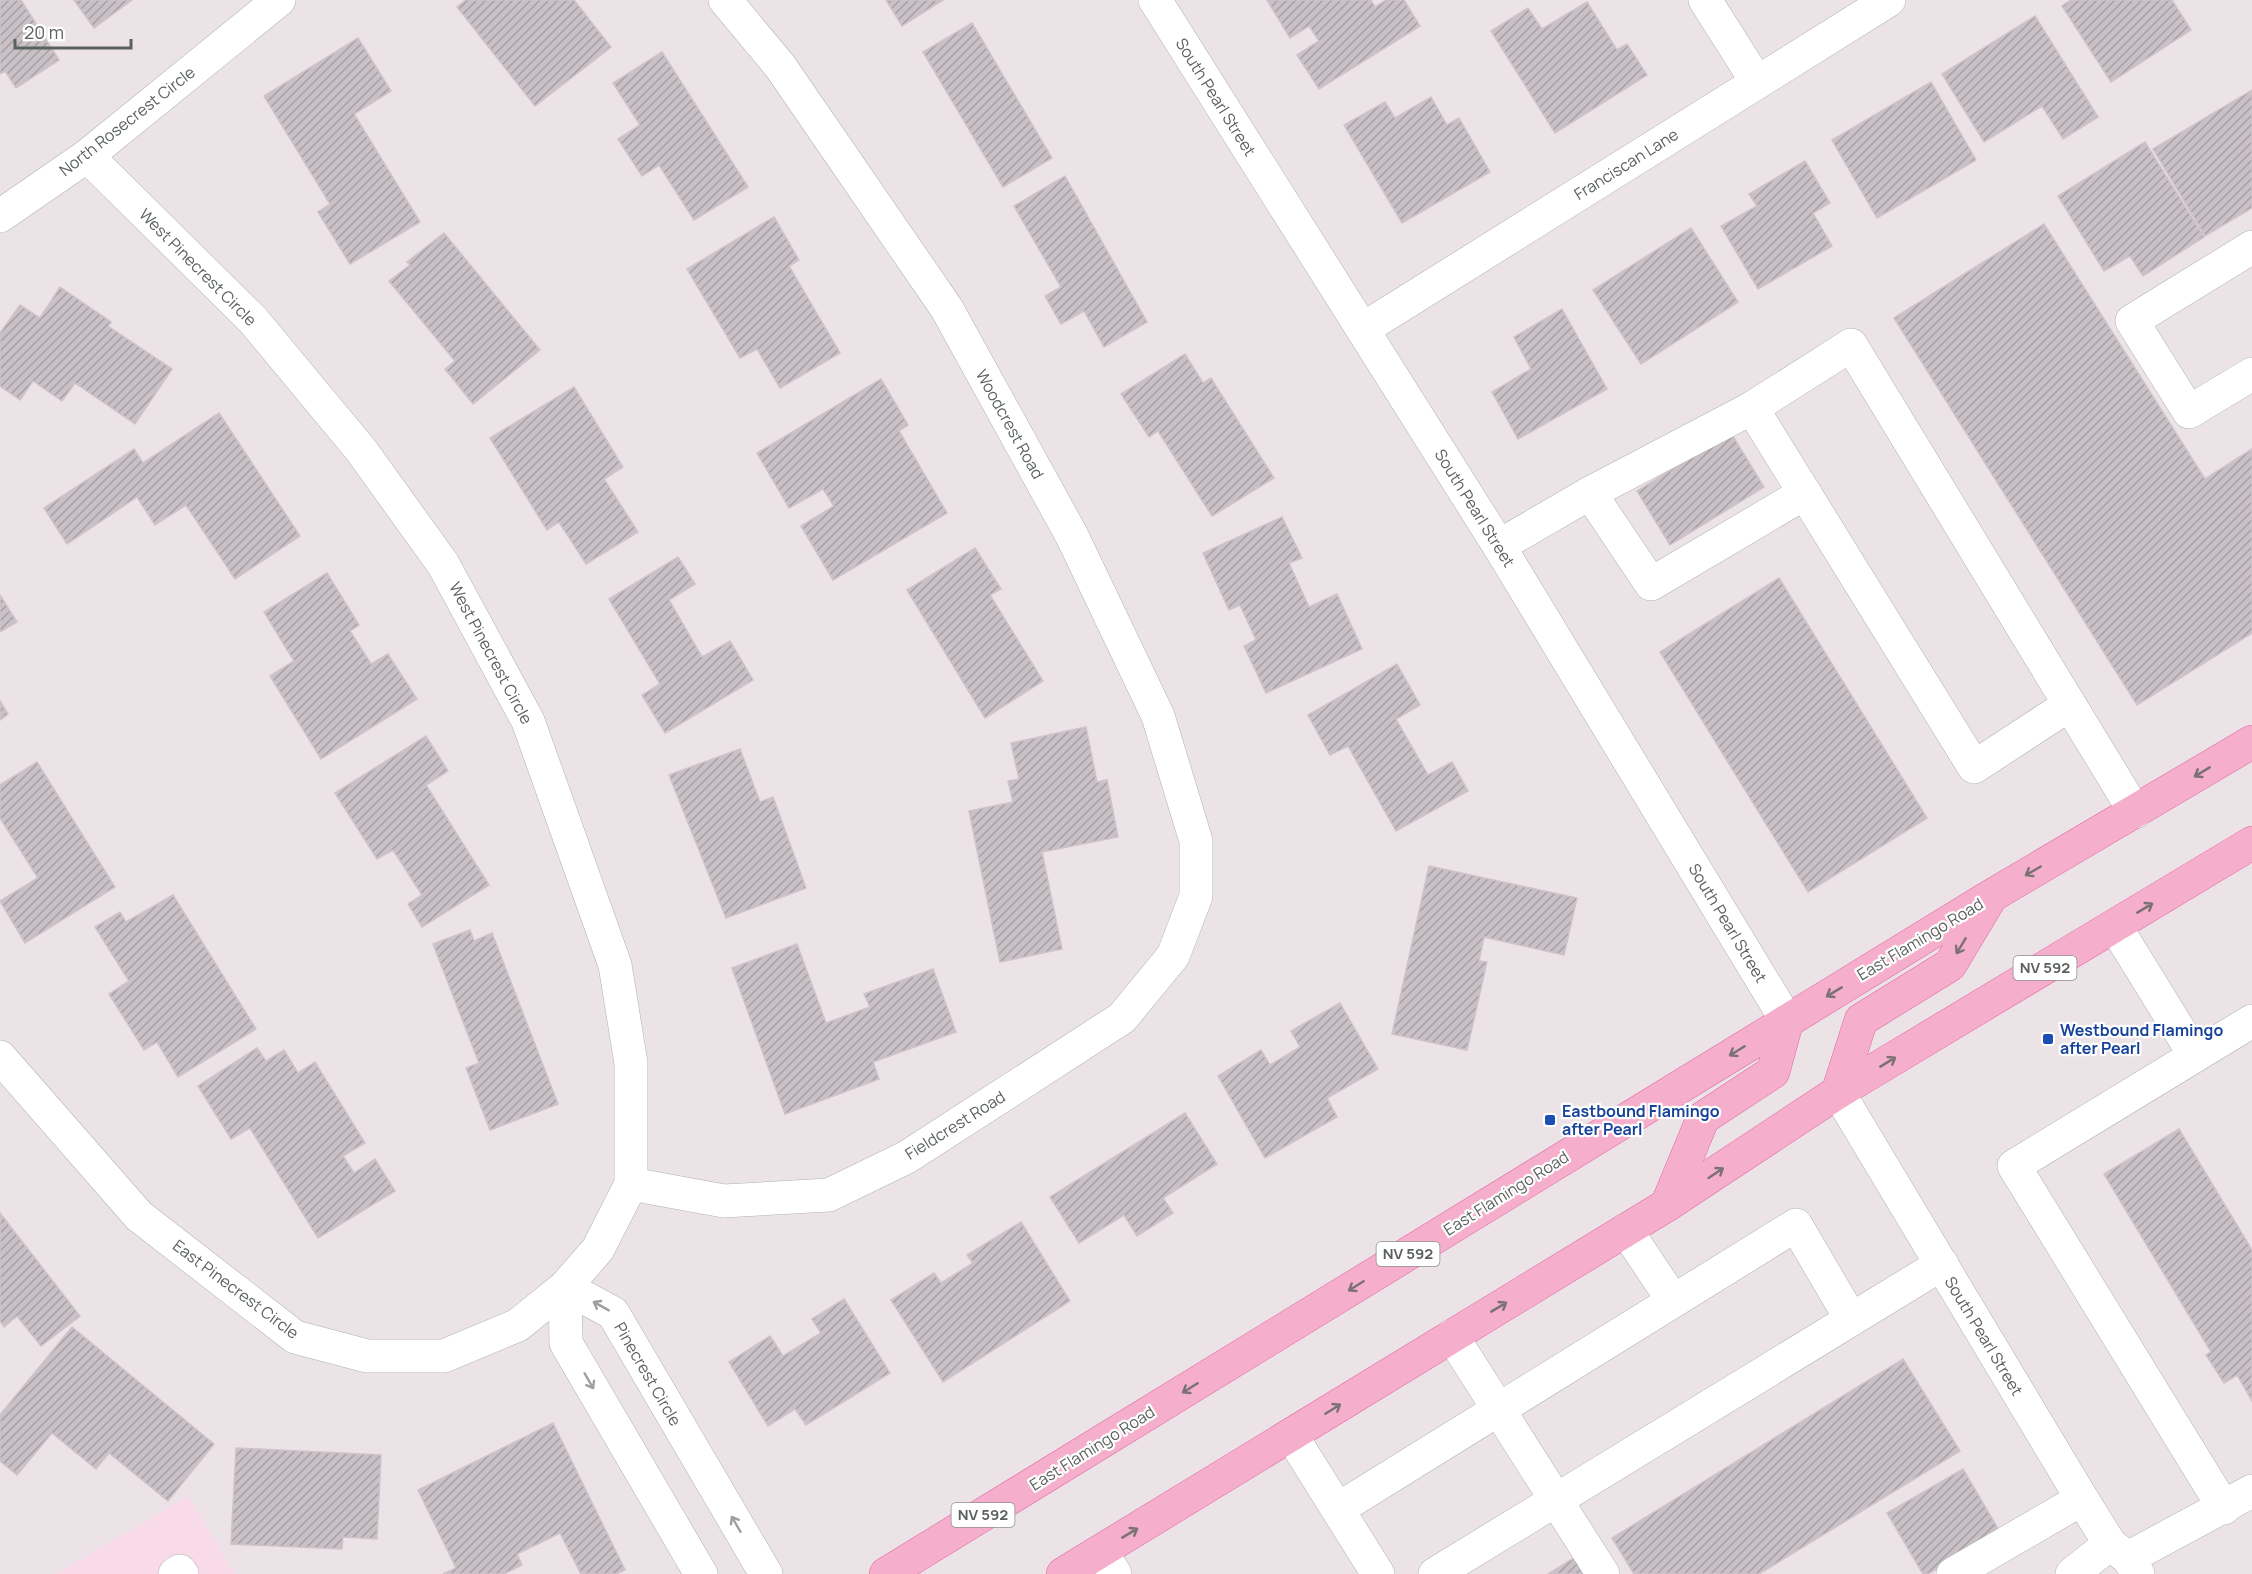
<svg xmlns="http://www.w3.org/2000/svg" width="2252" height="1574" font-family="Manrope,sans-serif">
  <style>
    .commercial { fill: #f9dae9 }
    .building { fill: url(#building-hatch); stroke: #d0c2ca; stroke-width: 1.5 }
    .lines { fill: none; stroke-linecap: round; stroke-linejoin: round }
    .minor-casing { stroke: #aeb4b0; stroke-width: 34 }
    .major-casing { stroke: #e068a8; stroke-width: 34 }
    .minor { stroke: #fff; stroke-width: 33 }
    .major { stroke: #f5afcc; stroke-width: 33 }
    .oneway { stroke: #7a7173 }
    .oneway2 { stroke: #9da19e }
    .transit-dot { fill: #1a4fb4; stroke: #fff; stroke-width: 2 }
    .labels { text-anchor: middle; stroke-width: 4.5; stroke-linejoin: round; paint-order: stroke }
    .shield { fill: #fff; stroke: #8c918e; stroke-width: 1.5 }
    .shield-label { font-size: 15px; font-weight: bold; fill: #5b625d }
    .street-label { font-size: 16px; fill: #5b625d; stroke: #fff }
    .transit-label { font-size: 16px; font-weight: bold; fill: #164399; stroke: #fff; text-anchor: start }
  </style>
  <defs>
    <pattern id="building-hatch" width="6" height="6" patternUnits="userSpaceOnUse" patternTransform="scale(1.5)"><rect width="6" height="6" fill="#c9c1c6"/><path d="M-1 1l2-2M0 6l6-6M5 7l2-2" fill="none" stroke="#a6a0a4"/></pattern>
  </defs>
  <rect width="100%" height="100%" fill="#ece3e7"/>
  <path class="commercial" d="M188,1496L235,1574H56Z"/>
  <g class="building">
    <path d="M0,0H21L59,60L16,88L5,71L0,74Z"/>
    <path d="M74,0H132L94,28Z"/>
    <path d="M466,0H574L611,47L535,106L457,7Z"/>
    <path d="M886,0H943L902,26Z"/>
    <path d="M1267,0H1371L1375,7L1386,0H1404L1420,26L1319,89L1297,55L1319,41L1309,26L1290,38Z"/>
    <path d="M2071,0H2172L2191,30L2111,82L2062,6Z"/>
    <path d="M1587,2L1617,50L1627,44L1647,75L1555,133L1491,31L1528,8L1542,29Z"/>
    <path d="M2035,16L2098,117L2063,139L2042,106L1984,142L1942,74Z"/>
    <path d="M972,23L1052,158L1003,187L923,52Z"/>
    <path d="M358,38L391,91L354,114L420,222L350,264L318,212L330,204L264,96Z"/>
    <path d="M662,52L748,187L694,220L659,165L642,176L618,139L640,125L613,83Z"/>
    <path d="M1931,82L1976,160L1877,218L1832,140Z"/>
    <path d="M2252,90V208L2205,236L2153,149Z"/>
    <path d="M1431,97L1447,125L1459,118L1490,172L1402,223L1344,125L1385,102L1395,118Z"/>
    <path d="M2145,142L2204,237L2143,276L2130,256L2104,271L2058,196Z"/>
    <path d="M1805,161L1830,203L1813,213L1832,246L1758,289L1721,226L1757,206L1749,194Z"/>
    <path d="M1065,176L1147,322L1104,347L1084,311L1061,324L1045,296L1061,287L1014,206Z"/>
    <path d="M774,217L799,260L789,266L840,353L780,388L757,349L740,358L687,269Z"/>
    <path d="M2044,224L2205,479L2252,449V633L2137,705L1894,318Z"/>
    <path d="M1691,228L1738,302L1641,364L1593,290Z"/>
    <path d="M444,233L540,350L473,404L445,369L455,361L389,281L410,265L407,262Z"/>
    <path d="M60,287L111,322L108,326L172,369L135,424L75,383L62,401L33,381L20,400L0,386V333L20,305L40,318Z"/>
    <path d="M1562,309L1607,389L1518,439L1492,392L1531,369L1514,337Z"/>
    <path d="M1185,354L1203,383L1211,378L1274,478L1212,516L1158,431L1149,437L1121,394Z"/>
    <path d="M881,379L908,425L899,431L947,513L833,580L801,526L834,506L823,489L789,508L757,453Z"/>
    <path d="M574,387L623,467L604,479L638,532L586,564L559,522L547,530L490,438Z"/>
    <path d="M219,413L300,536L235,579L186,505L155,525L137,497L67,544L44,508L134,449L143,463Z"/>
    <path d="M1731,433L1764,487L1670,545L1637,491Z"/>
    <path d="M1282,517L1302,558L1289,563L1309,607L1337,594L1362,649L1266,693L1244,646L1256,640L1240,605L1229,610L1203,553Z"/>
    <path d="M975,548L1001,589L990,595L1043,681L985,718L907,590Z"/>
    <path d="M678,557L695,584L669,600L702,657L730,641L753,680L665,733L642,695L660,684L609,599Z"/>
    <path d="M327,573L359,625L350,631L371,664L388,654L417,699L321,759L270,676L294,661L264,612Z"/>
    <path d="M1779,578L1927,818L1808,892L1660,652Z"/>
    <path d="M0,595L17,622L0,632Z"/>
    <path d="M1397,664L1420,705L1396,719L1428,775L1452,762L1468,791L1396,831L1348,746L1330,755L1308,715Z"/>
    <path d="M0,701L8,714L0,720Z"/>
    <path d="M1086,727L1097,782L1107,780L1118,837L1042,852L1062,949L1000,962L969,811L1013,802L1008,781L1019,779L1011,743Z"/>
    <path d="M426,736L448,771L426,785L489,885L422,927L408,904L422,895L393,850L377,859L335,793Z"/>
    <path d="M740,749L760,802L773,797L806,888L726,918L669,775Z"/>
    <path d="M37,762L115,887L25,943L0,901L38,878L0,818V785Z"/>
    <path d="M1429,866L1577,898L1564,955L1484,937L1479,961L1487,962L1467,1050L1392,1034Z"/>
    <path d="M173,895L256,1029L178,1077L157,1042L144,1050L109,994L129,981L95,927L120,912L126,922Z"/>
    <path d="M470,930L474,941L492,933L558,1104L490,1130L466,1068L479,1063L433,944Z"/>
    <path d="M797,944L826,1023L870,1007L864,994L933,969L956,1032L873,1062L879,1079L785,1114L732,968Z"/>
    <path d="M1340,1003L1378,1069L1327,1098L1337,1117L1265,1158L1218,1076L1261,1050L1270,1065L1300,1047L1291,1031Z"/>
    <path d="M257,1048L266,1061L284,1050L298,1073L315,1062L365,1143L343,1156L354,1173L375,1159L395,1191L318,1238L250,1128L231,1139L198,1086Z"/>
    <path d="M1185,1113L1217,1164L1163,1198L1173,1213L1137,1236L1124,1215L1079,1243L1050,1197Z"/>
    <path d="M2179,1129L2252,1250V1401L2237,1375L2224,1383L2206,1355L2211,1352L2104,1174Z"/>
    <path d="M0,1213L80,1316L41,1346L17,1316L4,1327L0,1321Z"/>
    <path d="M1021,1222L1070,1301L943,1382L891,1300L934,1273L941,1283L973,1263L967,1255Z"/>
    <path d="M844,1299L890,1373L806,1425L795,1409L768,1426L729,1362L770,1336L783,1356L821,1333L812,1319Z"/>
    <path d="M72,1327L214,1444L168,1501L109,1453L96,1469L52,1433L17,1475L0,1461V1415Z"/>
    <path d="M1903,1359L1960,1451L1759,1574H1634L1612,1538Z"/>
    <path d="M553,1423L625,1570L616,1574H581L560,1533L517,1554L522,1565L504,1574H443L456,1568L418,1490Z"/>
    <path d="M236,1448L381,1455L377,1539L343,1537L342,1549L231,1544Z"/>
    <path d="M1963,1469L2000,1532L1928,1574H1923L1887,1513Z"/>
    <path d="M1577,1556L1589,1574H1548Z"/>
  </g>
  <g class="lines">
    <defs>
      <g id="minor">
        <path d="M1155,0L1499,546L1787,1021"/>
        <path d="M1705,0L1757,82"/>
        <path d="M0,216L87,156L279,0"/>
        <path d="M2252,247L2132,321L2189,412L2252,374"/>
        <path d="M1363,329L1889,0"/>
        <path d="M1590,493L1752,408"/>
        <path d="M1499,546L1590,493L1651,584L1805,493"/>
        <path d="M2069,705L1974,767L1752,408L1851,345L2135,812"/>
        <path d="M2115,926L2194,1054"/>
        <path d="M0,1057L139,1216L295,1337L367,1356H444L518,1325L565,1287L598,1249L631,1184V1063L615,965L528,721L443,564L361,450L253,320L87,156"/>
        <path d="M1838,1092L2082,1499L2110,1544L2128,1558L2138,1574"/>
        <path d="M631,1184L724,1201L829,1195L907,1157L1122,1018L1173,956L1196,896V841L1158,716L1072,536L947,309L780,66L725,0"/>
        <path d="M1626,1230L1672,1299"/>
        <path d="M565,1287L613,1313L766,1574"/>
        <path d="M565,1287L566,1343L701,1574"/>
        <path d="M1452,1336L1603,1574"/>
        <path d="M1291,1435L1378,1574"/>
        <path d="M2224,1508L2014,1166L2252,1021"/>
        <path d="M1338,1509L1796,1225L1851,1319"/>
        <path d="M1101,1551L1115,1574"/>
        <path d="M2128,1558L2252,1491"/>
        <path d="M175,1574L180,1571L182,1574"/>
        <path d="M1435,1574L1942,1264"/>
        <path d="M1953,1574L2082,1499"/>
        <path d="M2072,1574L2110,1544"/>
      </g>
      <g id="major">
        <path d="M1838,1092L1861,1020L1950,965L1989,900"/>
        <path d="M1667,1205L1703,1118L1773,1072L1787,1021"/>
        <path d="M886,1574L1991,896L2252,742"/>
        <path d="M1063,1574L1667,1205L1838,1092L2252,843"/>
      </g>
    </defs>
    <use href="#minor" class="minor-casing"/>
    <use href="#major" class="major-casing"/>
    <use href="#minor" class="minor"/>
    <use href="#major" class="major"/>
  </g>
  <defs><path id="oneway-shaft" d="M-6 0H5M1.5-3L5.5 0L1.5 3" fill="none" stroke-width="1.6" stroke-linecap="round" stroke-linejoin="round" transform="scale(1.5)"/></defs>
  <g class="oneway">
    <use href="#oneway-shaft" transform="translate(2202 772) rotate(149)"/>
    <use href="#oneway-shaft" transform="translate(2033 871) rotate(150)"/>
    <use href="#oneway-shaft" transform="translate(2145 908) rotate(-31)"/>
    <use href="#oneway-shaft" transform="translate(1961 946) rotate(121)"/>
    <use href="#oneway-shaft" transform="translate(1834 992) rotate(149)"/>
    <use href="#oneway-shaft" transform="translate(1737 1051) rotate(148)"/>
    <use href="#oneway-shaft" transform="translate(1888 1062) rotate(-31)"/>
    <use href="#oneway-shaft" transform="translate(1716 1173) rotate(-34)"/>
    <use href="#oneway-shaft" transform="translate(1356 1286) rotate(148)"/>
    <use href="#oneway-shaft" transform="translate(1499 1307) rotate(-31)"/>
    <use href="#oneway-shaft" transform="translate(1190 1388) rotate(148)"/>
    <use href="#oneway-shaft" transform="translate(1333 1409) rotate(-32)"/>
    <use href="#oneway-shaft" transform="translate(1130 1533) rotate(-31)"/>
  </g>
  <g class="oneway2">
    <use href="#oneway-shaft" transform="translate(601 1306) rotate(-151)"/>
    <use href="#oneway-shaft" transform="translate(589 1381) rotate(60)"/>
    <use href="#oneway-shaft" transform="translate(736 1524) rotate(-120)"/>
  </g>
  <g class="transit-dot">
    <rect x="2042" y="1033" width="12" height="12" rx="3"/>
    <rect x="1544" y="1114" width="12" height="12" rx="3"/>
  </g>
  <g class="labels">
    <g class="shield">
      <rect x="2013.5" y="956" width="63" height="24" rx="4.5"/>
      <rect x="1376.5" y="1242" width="63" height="24" rx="4.5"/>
      <rect x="951.5" y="1503" width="63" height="24" rx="4.5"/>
    </g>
    <g class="shield-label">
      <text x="2045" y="973">NV 592</text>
      <text x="1408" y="1259">NV 592</text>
      <text x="983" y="1520">NV 592</text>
    </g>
    <g class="street-label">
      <text transform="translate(1216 97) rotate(58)" y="6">South Pearl Street</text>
      <text transform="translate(127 121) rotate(-38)" y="6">North Rosecrest Circle</text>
      <text transform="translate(1626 164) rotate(-32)" y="6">Franciscan Lane</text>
      <text transform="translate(198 267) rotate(45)" y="6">West Pinecrest Circle</text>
      <text transform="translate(1010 424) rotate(61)" y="6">Woodcrest Road</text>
      <text transform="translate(1475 508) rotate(58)" y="6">South Pearl Street</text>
      <text transform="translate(491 653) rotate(62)" y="6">West Pinecrest Circle</text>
      <text transform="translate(1728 923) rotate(59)" y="6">South Pearl Street</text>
      <text transform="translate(1920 939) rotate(-31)" y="6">East Flamingo Road</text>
      <text transform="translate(955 1125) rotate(-32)" y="6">Fieldcrest Road</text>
      <text transform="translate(1506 1193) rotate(-32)" y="6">East Flamingo Road</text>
      <text transform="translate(236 1289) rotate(37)" y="6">East Pinecrest Circle</text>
      <text transform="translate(1984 1336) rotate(59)" y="6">South Pearl Street</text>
      <text transform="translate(648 1374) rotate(60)" y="6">Pinecrest Circle</text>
      <text transform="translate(1092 1448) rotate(-32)" y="6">East Flamingo Road</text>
    </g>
    <g class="transit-label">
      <text x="2060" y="1036">Westbound Flamingo<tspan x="2060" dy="18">after Pearl</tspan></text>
      <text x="1562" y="1117">Eastbound Flamingo<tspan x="1562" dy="18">after Pearl</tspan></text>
    </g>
  </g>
  <path d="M15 39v9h116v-9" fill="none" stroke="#5b625d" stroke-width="3"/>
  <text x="24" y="39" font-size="18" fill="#5b625d" stroke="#ffffff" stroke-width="4.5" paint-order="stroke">20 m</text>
</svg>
